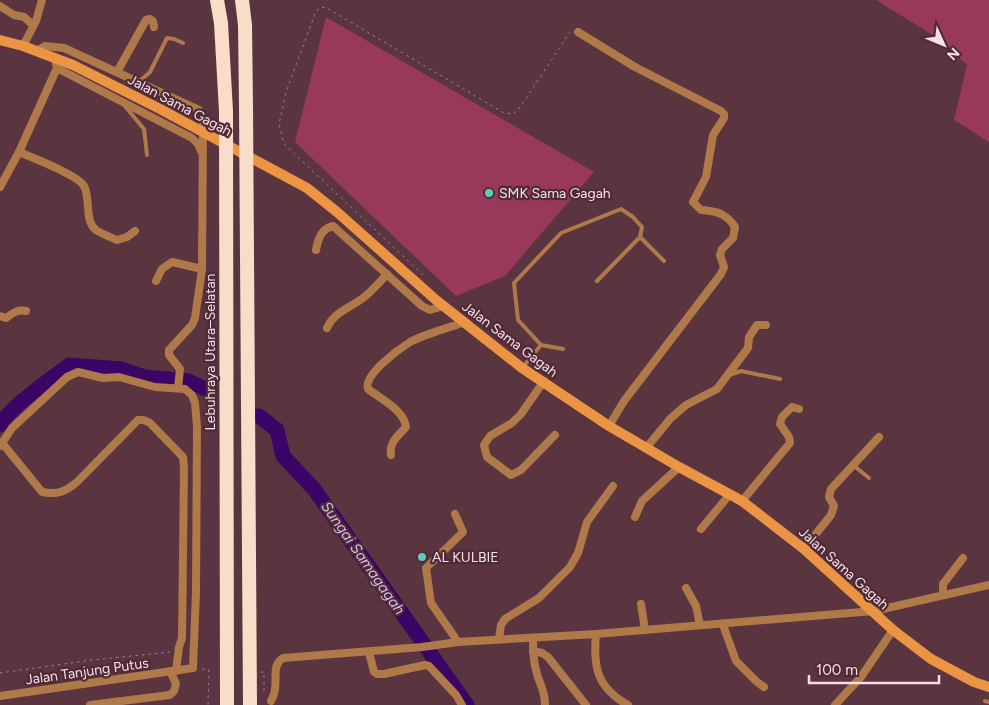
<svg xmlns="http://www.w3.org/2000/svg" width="989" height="705" font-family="Figtree,sans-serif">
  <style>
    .green { fill: #98385a }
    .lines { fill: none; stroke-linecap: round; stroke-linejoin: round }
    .river { stroke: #3a0566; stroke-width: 15 }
    .path { stroke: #9f8088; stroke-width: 1; stroke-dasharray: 2.5 4; stroke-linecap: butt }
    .lane { stroke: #af7949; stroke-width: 4 }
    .street { stroke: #af7949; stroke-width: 8 }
    .secondary { stroke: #eb9544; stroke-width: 10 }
    .highway { stroke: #f8ddc8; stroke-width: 14 }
    .poi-dot { fill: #5bcebb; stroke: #4f2b36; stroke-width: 2 }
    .labels { text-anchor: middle; stroke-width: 4.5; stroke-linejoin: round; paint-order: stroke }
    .street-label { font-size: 14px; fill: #f8e0e6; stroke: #4f2b36 }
    .poi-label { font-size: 14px; fill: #f8e0e6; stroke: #4f2b36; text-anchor: start }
    .water-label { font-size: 15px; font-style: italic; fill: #cfbeef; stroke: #4f2b36 }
  </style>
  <rect width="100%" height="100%" fill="#5a3540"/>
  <g class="green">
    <path d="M876,0H989V142L954,120L967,65L936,37Z"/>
    <path d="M326,17L594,172L505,276L456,296L295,142Z"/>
  </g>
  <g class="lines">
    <g class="river">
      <path d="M259,416L277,430L283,456L314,489L467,705"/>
      <path d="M0,425C13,404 49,381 69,365L122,369L145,377L188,381L210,391"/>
    </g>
    <g class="path">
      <path d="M423,275L284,144L279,124L286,92L316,11L320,8L325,7L504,113L513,114L519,109L570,32"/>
      <path d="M202,669L209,670L208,705"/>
      <path d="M261,672H264V694"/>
      <path d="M0,673L92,660L171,652"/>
    </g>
    <g class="lane">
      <path d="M139,82L150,72L167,38L174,39L183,43"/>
      <path d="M124,105L144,129L147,155"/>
      <path d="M597,281L640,237"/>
      <path d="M541,345L563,349"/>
      <path d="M522,368L541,345L518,320L514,283L561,233L621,209L633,217L642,227L640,237L664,261"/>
      <path d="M729,375L741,371L780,379"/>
      <path d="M853,465L869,478"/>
      <path d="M985,701L989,702"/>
    </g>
    <g class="street">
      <path d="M0,6L14,15L24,17L33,25"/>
      <path d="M578,32L635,67L721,111L724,114V118L713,135L706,177L693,202L701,210C716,211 726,213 735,227L733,238L722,249L720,255L724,267L721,274L624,401L609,426"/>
      <path d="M23,46L36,21L42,0"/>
      <path d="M37,51L45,46L64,48L199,110L203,119L202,269L195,318L192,325L169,350V355L180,369L178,388"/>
      <path d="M57,68L192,138L198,144L201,151"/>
      <path d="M117,72L146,20L150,19L153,21L154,27"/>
      <path d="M19,152C33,158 78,175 84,186C91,199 84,221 96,230C102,234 110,237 117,240L127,237L135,231"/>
      <path d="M0,187L19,152L57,68L56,64"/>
      <path d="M316,250C318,239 321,229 333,226L422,306L430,310L443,306"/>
      <path d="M156,281L162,269L172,262L202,269"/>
      <path d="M0,316L6,318C13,313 18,309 26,311"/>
      <path d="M327,328C333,314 345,310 357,302C368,296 378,284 387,274"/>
      <path d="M544,381L521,414L512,423L490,436L484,445L487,457L511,475L521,470L555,435"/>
      <path d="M3,444L42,492C57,495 65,492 77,482L138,420H144L150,423L183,457L184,468L182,638L179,647L176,671"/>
      <path d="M0,446L12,428L67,377L78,372L103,378L119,377L155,387L185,389L192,395L195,403L197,426L196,592L193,668L0,696"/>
      <path d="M647,447L670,419L686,405L717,389L748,348L749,337L757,325H766"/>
      <path d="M391,455C389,442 398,436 406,427C404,410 381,399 368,389C363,375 399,349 410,342C425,334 448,328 465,322"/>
      <path d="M742,501L790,443L789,437L780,424L782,417L792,407L799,409"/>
      <path d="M455,514L463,532L426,568L431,603L458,642"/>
      <path d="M635,517L642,501L679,467"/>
      <path d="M701,529L730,494"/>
      <path d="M804,549L831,515L834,506L829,497L831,489L879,437"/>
      <path d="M686,588L696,606L700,625"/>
      <path d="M943,595V584L963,558"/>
      <path d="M641,604L645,630"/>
      <path d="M723,625L736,661L757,682L764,687"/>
      <path d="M596,634C593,667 597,688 628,705"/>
      <path d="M533,638C533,649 533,660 536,670C539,685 545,688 545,705"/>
      <path d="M499,639L501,625L505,619L539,598L570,567L578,553L587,522L613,486"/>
      <path d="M533,651L542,653L548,657L586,705"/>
      <path d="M369,652L374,672L377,674H384L425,665L429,666L456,695L462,705"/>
      <path d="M271,701C273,697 275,693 275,689C277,677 272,665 283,658L422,647L458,642L596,634L874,611L989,585"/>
      <path d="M90,705L170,695L174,691L176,684L171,673"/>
      <path d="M835,705L861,677L893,630"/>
    </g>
    <path class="secondary" d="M0,40L23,46L73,65L162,110L307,188L337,212L436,300L522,368L609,426L679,467L742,501L804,549L893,630L931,659L974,682L989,687"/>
    <g class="highway">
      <path d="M217,0L221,23L226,111L227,705"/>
      <path d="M242,0L245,25L246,106L250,705"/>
    </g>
  </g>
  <g class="poi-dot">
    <circle cx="489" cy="193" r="5"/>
    <circle cx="422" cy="557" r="5"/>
  </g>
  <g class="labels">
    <g class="street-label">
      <text transform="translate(180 105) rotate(28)" y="5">Jalan Sama Gagah</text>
      <text transform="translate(510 339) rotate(37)" y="5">Jalan Sama Gagah</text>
      <text transform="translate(210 352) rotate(-90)" y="5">Lebuhraya Utara–Selatan</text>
      <text transform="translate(844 568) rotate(42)" y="5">Jalan Sama Gagah</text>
      <text transform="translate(87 671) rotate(-8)" y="5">Jalan Tanjung Putus</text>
    </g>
    <g class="poi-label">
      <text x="499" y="198">SMK Sama Gagah</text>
      <text x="432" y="562">AL KULBIE</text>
    </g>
    <g class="water-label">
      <text transform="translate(363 558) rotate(55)" y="5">Sungai Samagagah</text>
    </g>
  </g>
  <g transform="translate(944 45) rotate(134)" stroke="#4f2b36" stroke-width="4" paint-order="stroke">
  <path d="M0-4L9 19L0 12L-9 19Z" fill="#f8e0e6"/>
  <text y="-8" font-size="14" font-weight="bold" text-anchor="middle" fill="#f8e0e6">N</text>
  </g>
  <path d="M809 675v8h130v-8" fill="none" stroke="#f8e0e6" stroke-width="2.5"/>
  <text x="816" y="675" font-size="15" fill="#f8e0e6" stroke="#4f2b36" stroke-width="4" paint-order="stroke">100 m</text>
</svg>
